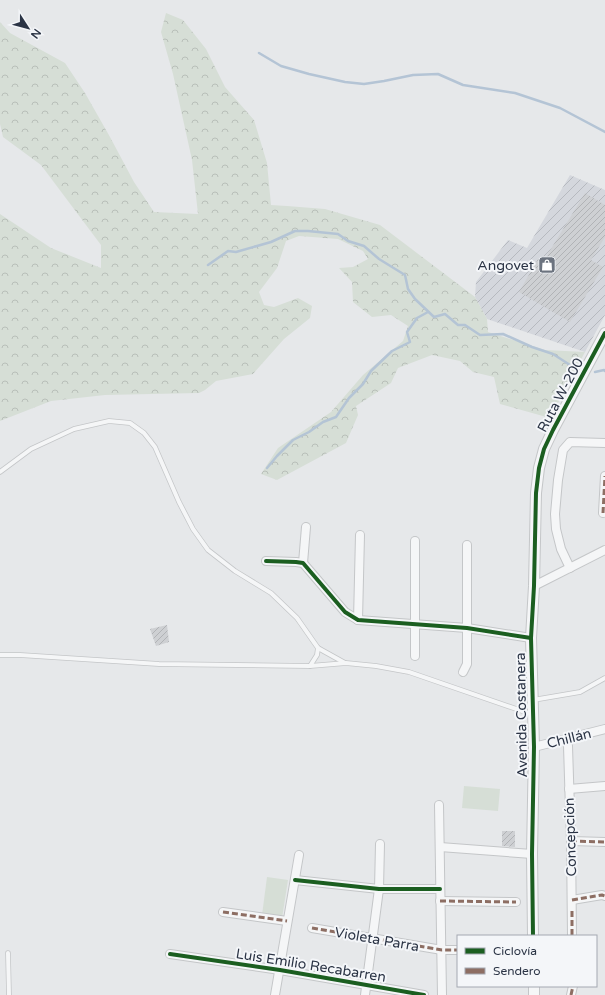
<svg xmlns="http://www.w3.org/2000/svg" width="605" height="995" font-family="'Varela Round',sans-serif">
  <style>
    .industrial { fill: url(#industrial-furrows) }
    .forest { fill: url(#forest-crowns) }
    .pitch { fill: #d6ded6 }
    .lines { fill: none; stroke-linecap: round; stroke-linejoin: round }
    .stream { stroke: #b4c4d5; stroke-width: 2.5 }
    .building { fill: url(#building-hatch) }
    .service-casing { stroke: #c4c6c8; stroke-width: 5.5 }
    .minor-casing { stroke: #c4c6c8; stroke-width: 10 }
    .tertiary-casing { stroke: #c4c6c8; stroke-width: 12 }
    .service { stroke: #f5f6f7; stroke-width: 4 }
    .minor { stroke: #f5f6f7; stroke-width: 8 }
    .tertiary { stroke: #f5f6f7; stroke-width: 10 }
    .quiet { stroke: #8d6e63; stroke-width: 3; stroke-dasharray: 6 3; stroke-linecap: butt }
    .cycleway-casing { stroke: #f4f6f9; stroke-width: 6 }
    .cycleway { stroke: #1b5e20; stroke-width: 4 }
    .labels { text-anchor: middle; stroke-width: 4; stroke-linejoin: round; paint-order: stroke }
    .poi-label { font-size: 14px; fill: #2b3445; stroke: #f4f6f9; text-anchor: end }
    .street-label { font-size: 14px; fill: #2b3445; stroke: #f4f6f9 }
  </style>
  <defs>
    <pattern id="industrial-furrows" width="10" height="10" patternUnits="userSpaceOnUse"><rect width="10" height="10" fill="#d4d7dd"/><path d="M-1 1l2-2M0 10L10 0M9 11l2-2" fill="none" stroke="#b6b9bf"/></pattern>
    <pattern id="forest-crowns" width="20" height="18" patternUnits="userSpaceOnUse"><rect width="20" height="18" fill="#d6ded6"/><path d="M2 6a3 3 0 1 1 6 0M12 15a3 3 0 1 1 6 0" fill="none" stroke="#b8bfb9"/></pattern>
    <pattern id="building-hatch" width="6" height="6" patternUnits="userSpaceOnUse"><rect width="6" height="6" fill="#ced0d3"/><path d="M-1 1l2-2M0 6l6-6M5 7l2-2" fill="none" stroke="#b1b3b6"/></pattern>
  </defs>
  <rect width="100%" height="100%" fill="#e6e8ea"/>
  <path class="industrial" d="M570,175L605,190V315L585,352L487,319L475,297L476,282L508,240L527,248Z"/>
  <path class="forest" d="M166,13L183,20L206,49L225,87L254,120L267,163L271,205L287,206L325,209L380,225L475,297L487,319L488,332L545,350L585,352L550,418L500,404L494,377L473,372L460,361L432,355L398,368L391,383L356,406L358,415L346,443L277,480L261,474L278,448L331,412L363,375L403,341L408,326L391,315L372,317L353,302L352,282L339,268L353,267L368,259L363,251L338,239L299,236L286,241L277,268L259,292L264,305L274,307L298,298L312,306L310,318L284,339L253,374L216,381L205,390L199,393L105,395L51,401L0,421V214L51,248L101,268V245L41,165L3,137L0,124V22L10,33L65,63L85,93L110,137L134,182L154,212L198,214L192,160L173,74L161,32Z"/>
  <g class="pitch">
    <path d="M464,786L500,789L498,811L462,808Z"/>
    <path d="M267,877L288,880L282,918L262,915Z"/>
  </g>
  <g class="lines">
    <g class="stream">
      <path d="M259,53L281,66L309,74L345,82L364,84L384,81L413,75L438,74L463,85L515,93L560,108L605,132"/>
      <path d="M208,265L228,251L236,252L271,242L295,231H308L338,234L348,241L364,246L379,259L405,275L408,289L415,299L434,317L445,314L458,325H465L480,335L503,334L532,347L553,354L570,365"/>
      <path d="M595,372L604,370L605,371"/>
      <path d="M267,468L277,456L293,440L309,432L323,422L336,417L349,398L363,384L371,371L392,351L410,342L407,332L417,318L428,312"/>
    </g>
  </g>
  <g class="building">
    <path d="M585,193L605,205V237L591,260L603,267L570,322L519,292L538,259L543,262Z"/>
    <path d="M167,625L169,642L156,646L150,629Z"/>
    <path d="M502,831H515V847L502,846Z"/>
  </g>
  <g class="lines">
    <defs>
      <g id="service">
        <path d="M0,472L31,449L74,429L109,421L130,423L144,433L155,447L179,502L193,529L208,550L235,571L271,593L297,618L318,648L345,663"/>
        <path d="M0,655H20L159,664L310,666L346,663L376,666L409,672L528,713H532"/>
        <path d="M310,666L317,655L318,648"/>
        <path d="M533,700L580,692L605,678"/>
        <path d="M8,953L9,995"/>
      </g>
      <g id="minor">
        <path d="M603,513L605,476"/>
        <path d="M266,561L296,562L303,563L345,612L358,620L467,628L531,638"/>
        <path d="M303,563L306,527"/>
        <path d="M570,568L561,549L556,529L555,514L558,480L563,450L570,442L605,443"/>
        <path d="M534,586L605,550"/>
        <path d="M358,620L360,535"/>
        <path d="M415,656V541"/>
        <path d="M463,672L467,664V545"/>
        <path d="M566,739L568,746L571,841L572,936"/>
        <path d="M534,747L605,729"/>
        <path d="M569,789L605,786"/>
        <path d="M439,805L442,995"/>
        <path d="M571,841L605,842"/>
        <path d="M440,847L532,854"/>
        <path d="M295,880L379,889H440"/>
        <path d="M572,900L602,895L605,896"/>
        <path d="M440,901L516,902"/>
        <path d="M223,912L287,921"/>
        <path d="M312,928L442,950H458"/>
        <path d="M170,954L280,970L424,995"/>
        <path d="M275,995L299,855"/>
        <path d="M365,995L379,889L380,844"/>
        <path d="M571,995L573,986"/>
      </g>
      <g id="tertiary">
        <path d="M533,936L532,854L534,747L531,638L534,586L536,493L539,468L544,449L553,430L605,333"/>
        <path d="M534,986V995"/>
      </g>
    </defs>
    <use href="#service" class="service-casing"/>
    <use href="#minor" class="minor-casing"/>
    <use href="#tertiary" class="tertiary-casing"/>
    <use href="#service" class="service"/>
    <use href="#minor" class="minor"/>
    <use href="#tertiary" class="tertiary"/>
    <g class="quiet">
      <path d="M603,513L605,476"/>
      <path d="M571,841L605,842"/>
      <path d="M572,900L602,895L605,896"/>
      <path d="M440,901L516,902"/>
      <path d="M572,911V936"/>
      <path d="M223,912L287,921"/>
      <path d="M312,928L442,950H458"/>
      <path d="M571,995L573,986"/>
    </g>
    <defs>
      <g id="cycleway">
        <path d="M266,561L296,562L303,563L345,612L358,620L467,628L531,638"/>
        <path d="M295,880L379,889H440"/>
        <path d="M533,936L532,854L534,747L531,638L534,586L536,493L539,468L544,449L553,430L605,333"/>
        <path d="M170,954L280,970L424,995"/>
      </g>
    </defs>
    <use href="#cycleway" class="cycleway-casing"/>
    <use href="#cycleway" class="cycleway"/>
  </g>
  <defs>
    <symbol id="shop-square" viewBox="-11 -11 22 22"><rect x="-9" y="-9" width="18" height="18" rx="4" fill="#6c737f" stroke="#f4f6f9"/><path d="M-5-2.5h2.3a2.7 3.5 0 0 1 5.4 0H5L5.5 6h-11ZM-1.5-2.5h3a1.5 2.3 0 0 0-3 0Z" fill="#fff"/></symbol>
  </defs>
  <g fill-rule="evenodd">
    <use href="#shop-square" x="537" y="255" width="20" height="20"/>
  </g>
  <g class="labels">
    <g class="poi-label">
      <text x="534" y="270">Angovet</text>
    </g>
    <g class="street-label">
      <text transform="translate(560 395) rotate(-62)" y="5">Ruta W-200</text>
      <text transform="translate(521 715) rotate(-91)" y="5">Avenida Costanera</text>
      <text transform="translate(569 738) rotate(-14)" y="5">Chillán</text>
      <text transform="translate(570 837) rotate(-92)" y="5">Concepción</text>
      <text transform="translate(377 939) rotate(10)" y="5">Violeta Parra</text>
      <text transform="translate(311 965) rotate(9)" y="5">Luis Emilio Recabarren</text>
    </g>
  </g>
  <rect x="457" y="935" width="140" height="52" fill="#f4f6f9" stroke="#a4a8b1"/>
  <rect x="465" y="948" width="20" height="6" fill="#1b5e20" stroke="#a4a8b1"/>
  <text x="493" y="955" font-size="12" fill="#2b3445">Ciclovía</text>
  <rect x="465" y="968" width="20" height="6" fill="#8d6e63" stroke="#a4a8b1"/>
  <text x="493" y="975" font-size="12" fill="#2b3445">Sendero</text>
  <g transform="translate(28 28) rotate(126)" stroke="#f4f6f9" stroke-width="3" paint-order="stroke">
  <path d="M0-3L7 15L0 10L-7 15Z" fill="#2b3445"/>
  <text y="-6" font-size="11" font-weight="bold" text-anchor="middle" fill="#2b3445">N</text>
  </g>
</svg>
